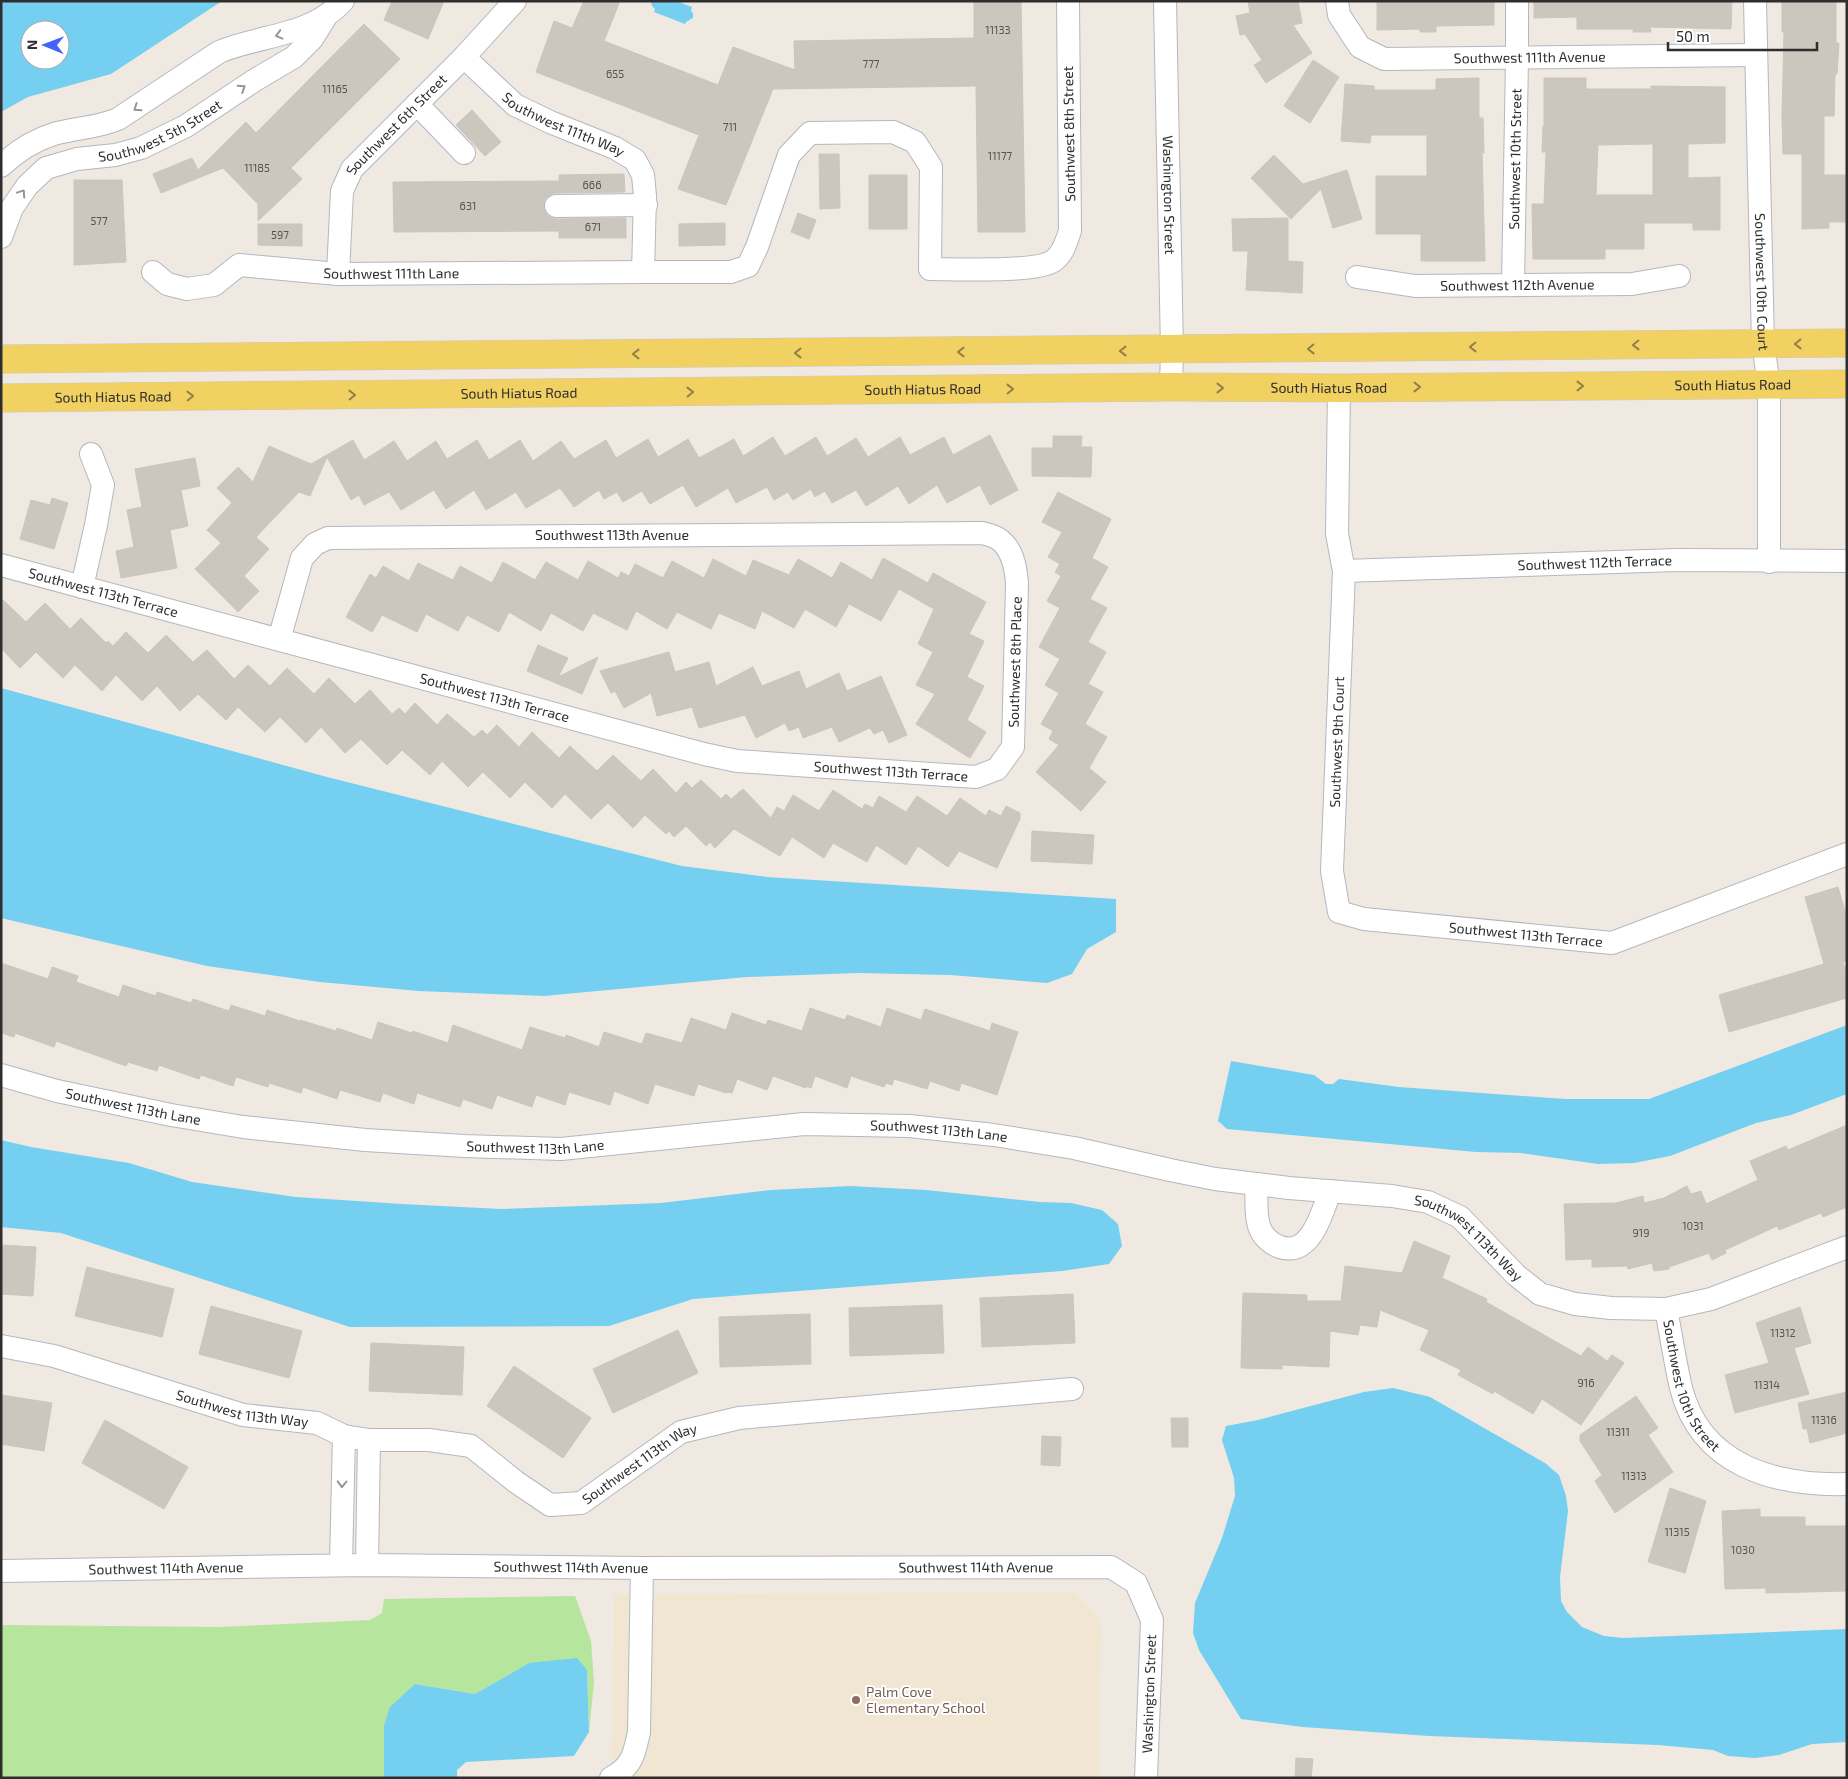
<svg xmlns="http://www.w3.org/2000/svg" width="1848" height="1779" font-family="'Exo 2',sans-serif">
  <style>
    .education { fill: #f0e6d1 }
    .green { fill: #b6e59e }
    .water { fill: #75cff0; fill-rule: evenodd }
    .building { fill: #cbc7bf; stroke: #cbc5ba; fill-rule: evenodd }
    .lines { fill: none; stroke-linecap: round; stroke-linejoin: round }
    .minor-casing { stroke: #b4b7c1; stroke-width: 24 }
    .major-casing { stroke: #c9c9c9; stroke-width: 29 }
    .minor { stroke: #fff; stroke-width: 22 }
    .major { stroke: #f2d163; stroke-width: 28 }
    .oneway { stroke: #969696 }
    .oneway2 { stroke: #908048 }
    .education-dot { fill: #8d6e63; stroke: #fff; stroke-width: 2 }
    .labels { text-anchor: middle; stroke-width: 4; stroke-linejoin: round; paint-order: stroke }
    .number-label { font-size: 11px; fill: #555452 }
    .street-label { font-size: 14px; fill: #2e2e2e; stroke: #fff }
    .education-label { font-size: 14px; fill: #785e54; stroke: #fff; text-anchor: start }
  </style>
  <rect width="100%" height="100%" fill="#efe9e1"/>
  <path class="education" d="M1074,1592L1101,1621L1099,1778H611L614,1595Z"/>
  <path class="green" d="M575,1596L591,1641L594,1682L589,1732L587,1670L529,1663L475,1694L415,1684L384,1726V1778H1V1625L220,1627L370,1620L382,1613L384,1599Z"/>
  <g class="water">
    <path d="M1,1H222L111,74L28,97L1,112ZM30,30H60V60H30Z"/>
    <path d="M651,1H676L692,7L691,11L693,13V18L686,22L685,24L654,12L655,9L652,6Z"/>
    <path d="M1,688L327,777L682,866L767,877L1116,899V932L1087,949L1072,974L1047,983L951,975L857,973L747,977L544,996L419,991L320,982L207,966L1,918Z"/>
    <path d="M1847,1025V1094L1791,1115L1756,1123L1670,1156L1634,1163L1598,1164L1521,1153L1476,1152L1227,1129L1218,1121L1231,1061L1314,1075L1326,1084H1333L1339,1079L1399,1087L1565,1099H1649Z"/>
    <path d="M1,1140L31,1147L129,1163L192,1182L296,1197L402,1204L501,1209L661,1203L771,1190L850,1186L926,1190L1040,1202L1071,1203L1102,1210L1118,1224L1122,1246L1109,1264L1062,1271L693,1299L609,1326L350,1327L61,1233L1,1227Z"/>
    <path d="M1393,1388L1430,1397L1545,1463L1559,1475L1566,1496L1568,1511L1560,1577L1561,1601L1567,1612L1582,1627L1604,1636L1623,1638L1847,1629V1742L1812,1744L1779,1755L1755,1758L1728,1756L1713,1750L1658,1745L1429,1736L1303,1727L1241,1719L1199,1650L1193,1633L1195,1603L1222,1538L1235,1496L1234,1478L1222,1440L1226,1426L1258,1420L1364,1392Z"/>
    <path d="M577,1658L587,1670L589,1732L574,1756L466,1762L457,1770V1778H384V1726L390,1707L415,1684L475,1694L529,1663Z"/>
  </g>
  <g class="building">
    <path d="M392,1H444L428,39L384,20Z"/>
    <path d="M584,1H620L604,41L718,85L733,47L795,70L794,41L974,38V1H1021L1025,232H978L976,86L773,89L726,205L678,189L699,135L536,72L554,21L572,28Z"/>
    <path d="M1248,1H1298L1302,23L1293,25L1312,53L1266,83L1254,65L1262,60L1245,34L1240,35L1236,16L1250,13Z"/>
    <path d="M1377,1H1494V25L1436,26V32H1420V29L1377,30Z"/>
    <path d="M1534,1H1732L1731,29L1650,27L1651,32H1633V29H1577V17L1534,18Z"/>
    <path d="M1782,1H1836V43H1839L1837,74H1835L1834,116H1824V175H1847V222H1829V228L1802,229V154H1783L1782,115L1784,32H1782Z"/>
    <path d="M364,24L400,59L291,168L302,179L258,221V204L223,168L161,193L153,174L192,158L198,170L246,122L256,133Z"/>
    <path d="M1313,60L1339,77L1310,123L1284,106Z"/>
    <path d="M1479,78V118H1483L1484,153H1482L1485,261H1421V234H1376V176H1427V135H1371L1370,143L1341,141L1345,84L1374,86V90H1436V79Z"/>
    <path d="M1544,78H1586V89H1651V86L1725,87V143L1688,144V178L1720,177V230H1693V223H1644V249H1605V259H1533L1532,204H1544L1546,152H1542L1543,126H1544ZM1653,144V195H1596L1598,145Z"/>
    <path d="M472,110L501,142L485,156L456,125Z"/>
    <path d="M819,154H839L840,208L820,209Z"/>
    <path d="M1274,155L1303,184L1347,170L1362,219L1333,228L1321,189L1291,219L1251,178Z"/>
    <path d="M624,174L625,192L555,193L550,195L545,199L543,207L545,212L549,217L556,219L626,218V238H559V231L394,232L393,182L559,181V175Z"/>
    <rect x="869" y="175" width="38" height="54"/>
    <path d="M74,180H122L126,262L74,265Z"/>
    <path d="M798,213L816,220L809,239L791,232Z"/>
    <path d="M1288,218V261L1303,262L1302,293L1246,290L1248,251H1233L1232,219Z"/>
    <path d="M725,223V245L679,246V224Z"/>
    <path d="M258,224H302V246L258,245Z"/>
    <path d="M990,435L1018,490L990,505L980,485L947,503L937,485L909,504L898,486L866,506L856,490L832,503L825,491L815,497L811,489L793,500L788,492L774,500L767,487L736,503L728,488L696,507L683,485L650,504L642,491L623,502L617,492L604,499L599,490L574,507L560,488L526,508L516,492L486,510L474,490L446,509L434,490L401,510L389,492L364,505L359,495L351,500L327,457L310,496L299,492L256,537L269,549L244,576L259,591L238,612L195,569L221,543L207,530L232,503L217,488L238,467L253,482L269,446L311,464L353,440L364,460L394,441L407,461L436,441L447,459L477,440L489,460L520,440L533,461L561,441L574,459L606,440L616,458L648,439L658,457L688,439L699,458L734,439L743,456L773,437L785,456L816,437L827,456L856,438L868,457L900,437L910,455L944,437L953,455Z"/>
    <path d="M1053,436H1082L1081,447H1092L1091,477L1032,476V448H1053Z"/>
    <path d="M195,458L200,486L181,490L188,526L170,530L177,568L121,578L116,551L134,547L127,510L142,507L135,469Z"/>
    <path d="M1058,492L1111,519L1092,558L1108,567L1090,599L1107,608L1088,642L1106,652L1088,684L1103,692L1085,724L1107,737L1089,768L1106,782L1081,811L1036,772L1059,745L1049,739L1053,731L1041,724L1059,693L1045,685L1060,659L1039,647L1060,608L1047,601L1061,576L1055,572L1060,564L1048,557L1062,532L1042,522Z"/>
    <path d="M52,498L68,503L54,549L20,539L31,500L50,505Z"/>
    <path d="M883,558L928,583L933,573L986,602L969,634L984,641L967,677L984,686L967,720L986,732L970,758L916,724L935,694L916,685L933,652L918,644L934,609L899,589L881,621L849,604L836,627L805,609L794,628L762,611L755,629L719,613L711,629L677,612L667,629L636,611L627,630L593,613L583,631L551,613L541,631L509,612L499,632L467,615L458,631L426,614L417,632L382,615L372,632L346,617L370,574L376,578L383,566L409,581L418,563L453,580L460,566L492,583L503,562L535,580L546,562L578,580L588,561L618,578L621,572L629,576L635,564L663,578L672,561L704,578L713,559L746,576L753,560L789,575L798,559L832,578L841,562L872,580Z"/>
    <path d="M1,598L26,622L45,603L70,629L81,618L106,643L108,641L113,646L126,632L148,653L166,635L193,662L207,650L234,679L248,665L270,686L287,668L314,694L329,678L355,704L370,690L392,714L399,708L405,714L415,703L437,725L447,714L474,737L482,730L487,735L497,725L519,747L532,732L559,758L570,746L597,771L613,755L641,781L653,769L676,793L686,782L692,788L701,780L721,799L726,794L731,799L743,789L771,818L777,807L784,811L793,795L819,811L833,790L862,809L865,804L873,808L879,796L906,812L917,796L947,816L960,798L986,816L989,810L1001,816L1006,806L1020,813V819L997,868L959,851L948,867L918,846L906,865L876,845L867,862L833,843L824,858L792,837L780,856L734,829L715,848L710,842L706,846L686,826L674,837L669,831L666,834L645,815L633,828L608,803L591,819L565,794L552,808L525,782L510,798L483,772L468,787L442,761L430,775L402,750L387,765L361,739L345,753L321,727L306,743L280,717L265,732L238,707L226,720L198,694L180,711L157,686L142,701L116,675L102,691L75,665L63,678L36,652L20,668L1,648Z"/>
    <path d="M538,645L568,658L558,677L598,657L582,694L527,671Z"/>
    <path d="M669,652L675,672L709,662L716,686L753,667L762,686L799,671L806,689L839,673L847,691L881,676L907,735L889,743L883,730L874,734L870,728L839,742L832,727L803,738L799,727L789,731L785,723L756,738L745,715L699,728L692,707L657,716L651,693L624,708L615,691L611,693L600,671Z"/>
    <path d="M1032,831L1094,835L1092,864L1031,861Z"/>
    <path d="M1838,887L1847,918V961L1843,962L1847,976V998L1729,1032L1719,995L1824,964L1805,897Z"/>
    <path d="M1,963L48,979L52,967L78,976L76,982L119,997L123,985L156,996L157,992L191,1003L193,999L229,1011L231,1005L265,1016L267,1010L300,1021V1020L336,1031L337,1028L372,1040L378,1022L412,1033L413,1031L448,1043L453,1025L522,1050L530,1027L565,1038L566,1035L599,1047L604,1032L642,1044L646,1033L682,1043L691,1018L726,1030L732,1013L766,1025L768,1020L802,1031L810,1008L845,1020L847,1015L881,1027L887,1008L921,1020L925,1009L990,1031L992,1023L1018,1032L997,1095L961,1083L959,1091L930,1081L927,1089L894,1079L892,1085L886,1083L884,1087L851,1076L847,1088L815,1076L811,1088L806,1086V1088L773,1076L767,1090L737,1079L732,1093L727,1092L726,1093L698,1084L694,1096L655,1084L648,1104L614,1091L610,1105L569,1092L565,1105L536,1095L532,1107L497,1095L492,1109L463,1099L460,1107L417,1093L414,1104L383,1093L380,1102L340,1090L337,1099L303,1087L301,1093L269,1083L268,1087L236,1077L233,1086L201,1075L199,1079L159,1065L157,1071L128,1062L126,1066L56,1041L54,1047L15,1033L14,1037L1,1033Z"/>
    <path d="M1847,1125V1207L1823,1217L1821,1213L1779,1230L1777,1226L1725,1250L1726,1253L1712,1260L1709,1253L1669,1267V1269L1654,1271L1652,1263L1628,1269L1627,1266L1592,1267V1259L1566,1260L1564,1204L1616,1203L1643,1196L1644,1203L1664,1198L1687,1186L1691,1194L1701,1191L1706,1204L1758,1180L1750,1161L1786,1146L1788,1150Z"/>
    <path d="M1414,1241L1450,1256L1442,1278L1487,1299L1486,1302L1581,1356L1588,1347L1607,1361L1612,1355L1624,1363L1581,1425L1542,1399L1533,1414L1494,1391L1493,1394L1458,1375L1461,1370L1420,1350L1429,1330L1380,1310L1377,1327L1360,1325L1358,1335L1330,1331L1329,1367L1282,1365V1369L1241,1368L1243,1293L1307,1295V1301H1341L1345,1266L1402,1273Z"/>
    <path d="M1,1245L36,1247L33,1296L1,1294Z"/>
    <path d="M87,1267L174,1289L162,1337L75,1316Z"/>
    <path d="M1073,1294L1075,1343L982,1347L980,1298Z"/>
    <path d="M942,1305L944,1353L850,1356L849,1308Z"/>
    <path d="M211,1306L302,1331L289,1378L199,1354Z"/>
    <path d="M1800,1307L1811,1343L1794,1348L1809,1394L1735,1413L1725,1375L1769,1363L1756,1323Z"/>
    <path d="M810,1314L811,1364L720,1367L719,1317Z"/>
    <path d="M678,1330L698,1373L613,1413L593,1369Z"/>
    <path d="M371,1343L464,1347L462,1395L369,1391Z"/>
    <path d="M514,1366L591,1418L563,1458L487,1406Z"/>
    <path d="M1847,1392V1433L1810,1443L1807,1429H1803L1798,1403Z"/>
    <path d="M1,1395L52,1403L44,1451L1,1444Z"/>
    <path d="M1636,1396L1658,1428L1648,1435L1673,1472L1615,1513L1595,1481L1602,1475L1580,1441V1435Z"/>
    <path d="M1171,1418H1188V1447H1172Z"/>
    <path d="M105,1420L188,1467L164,1509L82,1463Z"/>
    <path d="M1042,1436L1061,1437L1060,1466L1041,1465Z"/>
    <path d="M1670,1488L1706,1501L1685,1573L1648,1562Z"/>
    <path d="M1760,1509V1517H1805V1526H1847V1591L1766,1593V1588L1725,1589L1722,1511Z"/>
    <path d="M1296,1758L1313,1759L1311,1778H1295Z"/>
  </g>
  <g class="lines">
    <defs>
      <g id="minor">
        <path id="s1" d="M1165,1L1172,350L1171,387"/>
        <path id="s2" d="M1337,1L1339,15L1360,47L1384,59L1755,55"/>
        <path id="s3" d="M1755,1L1763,344L1769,385V562"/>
        <path id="s4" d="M464,57L515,105L550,122L615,148L635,160L643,175L645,196L643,272H731L748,266L757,247L789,155L810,133L893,132L915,142L931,167L930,269C955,269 1035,273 1053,261C1063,255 1066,242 1070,231L1068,1"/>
        <path d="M417,104L464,153"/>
        <path d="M1,166C16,152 34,140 54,134C75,128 97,128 118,119L219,52C262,34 310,37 343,1"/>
        <path d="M556,206L646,205"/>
        <path id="s5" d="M1,237L12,208L27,186L46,168L77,159L115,155L141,148L186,126L255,80L294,57L312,39L325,18"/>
        <path id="s6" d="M153,272L167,284L187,289L214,285L239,265L338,274L643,272"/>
        <path id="s7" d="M338,274L342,191L352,169L464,57L515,1"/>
        <path id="s8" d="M1357,277L1415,286L1632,284L1679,276"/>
        <path id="s9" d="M1513,285L1517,58V1"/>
        <path id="s10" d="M1339,388L1337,534L1344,571L1332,871L1339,912L1364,919L1612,943L1847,854"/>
        <path id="s11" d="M1,565C235,628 470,691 704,754L737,761L976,777L997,769L1013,747L1017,584C1016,568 1013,548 997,538C993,536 987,534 982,533L328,538L315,544L302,558L279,640"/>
        <path id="s12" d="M1344,571L1677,560L1847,561"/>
        <path d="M82,587L96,525L103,485L91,454"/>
        <path id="s13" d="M1,1075L57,1091L171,1115L243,1127L365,1140L465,1146L561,1149L804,1124L909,1126L994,1135L1074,1148L1170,1170L1215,1179L1289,1188L1392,1196L1428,1202L1460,1217L1516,1275L1540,1294L1575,1304L1611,1308L1666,1309L1711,1299L1847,1247"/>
        <path d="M1256,1184C1257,1197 1255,1213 1259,1226C1262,1236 1271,1244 1280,1247C1311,1257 1322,1213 1330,1191"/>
        <path id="s14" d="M1666,1309C1671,1335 1675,1362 1681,1388C1701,1466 1775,1486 1847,1484"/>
        <path id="s15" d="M1,1346L54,1356L243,1415L317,1423L344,1436L369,1440H429L471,1446L516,1482L550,1505L581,1503L681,1432L739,1418L1072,1389"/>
        <path d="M341,1565L344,1436"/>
        <path d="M367,1565L369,1440"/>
        <path id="s16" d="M1,1571L367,1565L642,1568L1111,1567L1136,1583L1152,1620L1146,1778"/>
        <path d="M611,1778C633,1766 634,1754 639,1732L642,1568"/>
      </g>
      <g id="major">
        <path d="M1,359L1847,343"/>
        <path id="s17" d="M1,398L1171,387L1339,388L1847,384"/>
      </g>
    </defs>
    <use href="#minor" class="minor-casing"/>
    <use href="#major" class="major-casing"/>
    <use href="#minor" class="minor"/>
    <use href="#major" class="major"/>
  </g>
  <defs><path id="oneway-chevron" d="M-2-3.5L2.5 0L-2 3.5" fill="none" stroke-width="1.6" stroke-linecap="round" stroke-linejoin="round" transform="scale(1.25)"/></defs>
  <g class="oneway">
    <use href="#oneway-chevron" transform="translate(279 35) rotate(165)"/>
    <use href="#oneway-chevron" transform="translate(242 88) rotate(-33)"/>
    <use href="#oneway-chevron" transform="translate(137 108) rotate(146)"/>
    <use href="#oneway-chevron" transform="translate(22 193) rotate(-56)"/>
    <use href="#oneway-chevron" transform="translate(342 1484) rotate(91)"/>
  </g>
  <g class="oneway2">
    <use href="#oneway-chevron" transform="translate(1798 344) rotate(179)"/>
    <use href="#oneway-chevron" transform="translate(1636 345) rotate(179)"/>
    <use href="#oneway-chevron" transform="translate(1473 347) rotate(179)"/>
    <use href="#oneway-chevron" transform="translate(1311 349) rotate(179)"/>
    <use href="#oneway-chevron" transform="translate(1123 351) rotate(180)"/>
    <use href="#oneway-chevron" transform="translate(961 352) rotate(180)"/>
    <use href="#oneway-chevron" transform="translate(798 353) rotate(180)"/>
    <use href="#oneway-chevron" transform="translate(636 354) rotate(180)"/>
    <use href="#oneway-chevron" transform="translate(1580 386)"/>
    <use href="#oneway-chevron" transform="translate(1417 387)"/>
    <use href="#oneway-chevron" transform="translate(1220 388)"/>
    <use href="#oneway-chevron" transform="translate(1010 389) rotate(-1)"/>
    <use href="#oneway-chevron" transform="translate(690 392) rotate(-1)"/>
    <use href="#oneway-chevron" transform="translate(352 395) rotate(-1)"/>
    <use href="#oneway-chevron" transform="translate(190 396) rotate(-1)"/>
  </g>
  <circle class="education-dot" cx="856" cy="1700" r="5"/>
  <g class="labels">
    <g class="number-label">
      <text x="998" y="34">11133</text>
      <text x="871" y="68">777</text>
      <text x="615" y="78">655</text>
      <text x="335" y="93">11165</text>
      <text x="730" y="131">711</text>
      <text x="1000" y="160">11177</text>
      <text x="257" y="172">11185</text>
      <text x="592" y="189">666</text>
      <text x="468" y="210">631</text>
      <text x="99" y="225">577</text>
      <text x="593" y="231">671</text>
      <text x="280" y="239">597</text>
      <text x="1693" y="1230">1031</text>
      <text x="1641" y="1237">919</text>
      <text x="1783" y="1337">11312</text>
      <text x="1586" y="1387">916</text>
      <text x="1767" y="1389">11314</text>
      <text x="1824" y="1424">11316</text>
      <text x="1618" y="1436">11311</text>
      <text x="1634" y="1480">11313</text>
      <text x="1677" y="1536">11315</text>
      <text x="1743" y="1554">1030</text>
    </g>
    <g class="street-label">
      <text dy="5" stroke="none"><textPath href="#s2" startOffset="225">Southwest 111th Avenue</textPath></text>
      <text dy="5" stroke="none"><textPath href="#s4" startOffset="122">Southwest 111th Way</textPath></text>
      <text dy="5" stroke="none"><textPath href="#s7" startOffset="170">Southwest 6th Street</textPath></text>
      <text dy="5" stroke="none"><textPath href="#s5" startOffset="205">Southwest 5th Street</textPath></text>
      <text transform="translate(1069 134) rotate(-91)" y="5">Southwest 8th Street</text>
      <text dy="5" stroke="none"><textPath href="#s9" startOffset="126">Southwest 10th Street</textPath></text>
      <text dy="5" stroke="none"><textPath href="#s1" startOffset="194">Washington Street</textPath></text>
      <text dy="5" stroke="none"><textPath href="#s6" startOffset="251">Southwest 111th Lane</textPath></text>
      <text dy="5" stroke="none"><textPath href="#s3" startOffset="281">Southwest 10th Court</textPath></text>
      <text dy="5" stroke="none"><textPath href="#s8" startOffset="161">Southwest 112th Avenue</textPath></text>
      <text dy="5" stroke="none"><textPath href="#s17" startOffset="1732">South Hiatus Road</textPath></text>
      <text dy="5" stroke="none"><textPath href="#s17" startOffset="1328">South Hiatus Road</textPath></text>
      <text dy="5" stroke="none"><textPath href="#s17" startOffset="922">South Hiatus Road</textPath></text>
      <text dy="5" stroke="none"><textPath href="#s17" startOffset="518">South Hiatus Road</textPath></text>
      <text dy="5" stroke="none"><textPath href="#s17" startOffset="112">South Hiatus Road</textPath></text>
      <text x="612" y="540">Southwest 113th Avenue</text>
      <text dy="5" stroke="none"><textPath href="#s12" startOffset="251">Southwest 112th Terrace</textPath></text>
      <text dy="5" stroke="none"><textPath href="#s11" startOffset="106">Southwest 113th Terrace</textPath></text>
      <text dy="5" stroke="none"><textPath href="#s11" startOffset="1136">Southwest 8th Place</textPath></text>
      <text dy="5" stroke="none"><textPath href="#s11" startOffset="511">Southwest 113th Terrace</textPath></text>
      <text transform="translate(1337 742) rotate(-88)" y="5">Southwest 9th Court</text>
      <text dy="5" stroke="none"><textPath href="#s11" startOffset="916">Southwest 113th Terrace</textPath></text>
      <text dy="5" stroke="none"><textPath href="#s10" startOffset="714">Southwest 113th Terrace</textPath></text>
      <text dy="5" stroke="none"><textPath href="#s13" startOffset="136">Southwest 113th Lane</textPath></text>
      <text dy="5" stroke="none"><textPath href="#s13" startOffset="946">Southwest 113th Lane</textPath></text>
      <text dy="5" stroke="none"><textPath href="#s13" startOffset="541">Southwest 113th Lane</textPath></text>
      <text dy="5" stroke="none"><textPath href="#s13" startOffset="1495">Southwest 113th Way</textPath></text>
      <text dy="5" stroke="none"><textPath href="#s14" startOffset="82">Southwest 10th Street</textPath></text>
      <text dy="5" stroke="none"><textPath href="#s15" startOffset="250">Southwest 113th Way</textPath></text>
      <text dy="5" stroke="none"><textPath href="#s15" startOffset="685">Southwest 113th Way</textPath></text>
      <text dy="5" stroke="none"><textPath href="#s16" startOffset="570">Southwest 114th Avenue</textPath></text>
      <text dy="5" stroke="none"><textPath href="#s16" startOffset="975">Southwest 114th Avenue</textPath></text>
      <text dy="5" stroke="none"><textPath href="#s16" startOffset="165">Southwest 114th Avenue</textPath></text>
      <text transform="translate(1149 1694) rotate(-88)" y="5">Washington Street</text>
    </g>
    <g class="education-label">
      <text x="866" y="1697">Palm Cove<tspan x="866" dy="16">Elementary School</tspan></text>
    </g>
  </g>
  <rect width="1848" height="1779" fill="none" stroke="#2e2e2e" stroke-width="5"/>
  <g transform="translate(45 45) rotate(271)"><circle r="24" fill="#ffffff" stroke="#ababab"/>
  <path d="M0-4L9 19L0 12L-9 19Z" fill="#4264fb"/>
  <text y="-8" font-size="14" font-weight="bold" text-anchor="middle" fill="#2e2e2e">N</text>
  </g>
  <path d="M1668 42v8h149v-8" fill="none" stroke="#2e2e2e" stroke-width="2.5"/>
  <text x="1676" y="42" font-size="15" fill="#2e2e2e" stroke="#ffffff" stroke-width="4" paint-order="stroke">50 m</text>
</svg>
